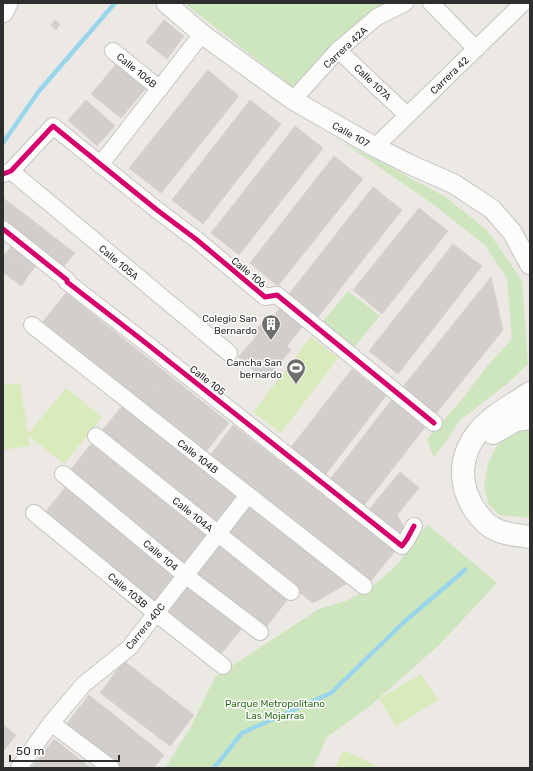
<svg xmlns="http://www.w3.org/2000/svg" width="533" height="771" font-family="Rubik,sans-serif">
  <style>
    .green { fill: #cee6be }
    .pitch { fill: #d9eabb }
    .lines { fill: none; stroke-linecap: round; stroke-linejoin: round }
    .stream { stroke: #99d6ec; stroke-width: 4.5 }
    .building { fill: #d1cecb; stroke: #d7d4d0 }
    .minor-casing { stroke: #c5c4c5; stroke-width: 18 }
    .tertiary-casing { stroke: #c5c4c5; stroke-width: 21 }
    .secondary-casing { stroke: #c5c4c5; stroke-width: 24 }
    .minor { stroke: #fcfcfb; stroke-width: 16 }
    .tertiary { stroke: #fcfcfb; stroke-width: 19 }
    .secondary { stroke: #fcfcfb; stroke-width: 22 }
    .cycleway-casing { stroke: #fff; stroke-width: 8 }
    .cycleway { stroke: #d6006c; stroke-width: 5 }
    .labels { text-anchor: middle; stroke-width: 3; stroke-linejoin: round; paint-order: stroke }
    .street-label { font-size: 10px; fill: #2e2e2e; stroke: #fff }
    .poi-label { font-size: 10px; fill: #2e2e2e; stroke: #fff; text-anchor: end }
    .park-label { font-size: 10px; fill: #2c6e1b; stroke: #fff }
  </style>
  <rect width="100%" height="100%" fill="#ece8e4"/>
  <g class="green">
    <path d="M184,3H390L376,10L292,87Z"/>
    <path d="M341,141L444,196L488,231L522,281L528,364L507,384L460,420L434,458L427,439L464,397L488,365L512,339L507,278L485,245L430,202Z"/>
    <path d="M348,291L380,316L352,350L321,324Z"/>
    <path d="M530,429V518L499,515L489,505L484,486L488,464L496,447L512,432Z"/>
    <path d="M427,524L497,583L440,644L369,707L327,737L313,768H165L190,728L215,677L319,609L346,601L369,589L397,565Z"/>
  </g>
  <g class="pitch">
    <path d="M311,337L338,358L281,433L253,412Z"/>
    <path d="M20,383L28,434L66,388L102,417L64,464L28,435L29,446L3,450V385Z"/>
    <path d="M421,674L438,700L396,726L379,699Z"/>
    <path d="M343,750L380,767V768H335Z"/>
  </g>
  <g class="lines">
    <g class="stream">
      <path d="M3,143L39,91L115,3"/>
      <path d="M214,768L242,733L331,693L404,622L465,570"/>
    </g>
  </g>
  <g class="building">
    <path d="M55,20L60,24L56,30L51,26Z"/>
    <path d="M164,20L184,36L167,59L146,42Z"/>
    <path d="M118,62L147,87L121,118L91,94Z"/>
    <path d="M208,70L239,96L161,193L129,168Z"/>
    <path d="M86,100L115,126L97,146L68,120Z"/>
    <path d="M250,100L281,124L203,224L172,200Z"/>
    <path d="M295,126L323,148L239,255L211,233Z"/>
    <path d="M334,156L363,179L278,286L250,263Z"/>
    <path d="M373,187L402,210L318,317L289,294Z"/>
    <path d="M3,198L31,219L20,233L3,220Z"/>
    <path d="M419,208L448,231L382,314L353,290Z"/>
    <path d="M31,219L59,241L49,255L20,233Z"/>
    <path d="M59,241L75,253L64,266L49,255Z"/>
    <path d="M14,242L27,252L19,264L6,254Z"/>
    <path d="M453,244L482,266L398,374L369,351Z"/>
    <path d="M3,252L31,272L21,286L3,272Z"/>
    <path d="M27,252L39,262L31,272L19,264Z"/>
    <path d="M491,277L503,330L435,415L402,388Z"/>
    <path d="M66,293L229,423L204,454L41,324Z"/>
    <path d="M282,306L304,325L287,346L291,350L265,380L238,357L256,337L252,334L262,323L265,326Z"/>
    <path d="M352,369L386,396L323,478L288,451Z"/>
    <path d="M151,380L164,392L161,397L147,385Z"/>
    <path d="M392,399L426,426L362,508L328,482Z"/>
    <path d="M123,405L239,498L216,526L100,433Z"/>
    <path d="M233,425L395,551L370,582L209,457Z"/>
    <path d="M91,444L207,535L185,564L69,472Z"/>
    <path d="M400,472L419,488L397,515L405,529L400,541L366,513Z"/>
    <path d="M67,485L177,575L153,605L43,515Z"/>
    <path d="M250,502L352,581L313,603L225,534Z"/>
    <path d="M219,543L288,599L264,630L194,575Z"/>
    <path d="M187,581L243,627L218,657L162,611Z"/>
    <path d="M124,661L194,715L170,746L100,693Z"/>
    <path d="M89,695L164,755L154,768H116L64,727Z"/>
    <path d="M3,725L16,735L3,752Z"/>
    <path d="M54,739L91,768H31Z"/>
  </g>
  <g class="lines">
    <defs>
      <g id="minor">
        <path d="M431,3L476,49"/>
        <path d="M338,50L407,115"/>
        <path d="M113,51L160,89"/>
        <path d="M293,100L338,50L377,17L405,3"/>
        <path d="M375,147L523,3"/>
        <path d="M100,165L202,34"/>
        <path d="M11,171L229,353"/>
        <path d="M3,174L11,171L53,126L157,210L197,240L265,297L277,295L434,423"/>
        <path d="M3,229L67,280V282L142,340L402,546L407,539L414,526"/>
        <path d="M32,325L364,586"/>
        <path d="M96,436L291,592"/>
        <path d="M63,474L185,575L260,632"/>
        <path d="M34,513L157,614L223,666"/>
        <path d="M51,723L111,768"/>
        <path d="M19,768L51,723L84,684L129,648L248,495"/>
      </g>
      <g id="tertiary">
        <path d="M166,3L202,34L293,100L375,147L409,164L454,184L492,209L512,232L530,265"/>
        <path d="M3,13L8,3"/>
      </g>
      <g id="secondary">
        <path d="M530,393C514,404 491,416 479,431C458,456 458,487 477,513C480,516 483,521 487,524C499,534 515,535 530,537"/>
        <path d="M493,433L516,420L530,418"/>
      </g>
    </defs>
    <use href="#minor" class="minor-casing"/>
    <use href="#tertiary" class="tertiary-casing"/>
    <use href="#secondary" class="secondary-casing"/>
    <use href="#minor" class="minor"/>
    <use href="#tertiary" class="tertiary"/>
    <use href="#secondary" class="secondary"/>
    <defs>
      <g id="cycleway">
        <path d="M3,174L11,171L53,126L157,210L197,240L265,297L277,295L434,423"/>
        <path d="M3,229L67,280V282L142,340L402,546L407,539L414,526"/>
      </g>
    </defs>
    <use href="#cycleway" class="cycleway-casing"/>
    <use href="#cycleway" class="cycleway"/>
  </g>
  <defs>
    <symbol id="building-pin" viewBox="-11 -11 22 30"><path d="M0 17L-7.5 6A9.5 9.5 0 1 1 7.5 6Z" fill="#706f6e" stroke="#fff"/><path d="M-4-6H4V6H1V3H-1V6H-4ZM-2.5-4.3h1.7v1.8h-1.7ZM.8-4.3h1.7v1.8H.8ZM-2.5-1h1.7V.8h-1.7ZM.8-1h1.7V.8H.8Z" fill="#fff"/></symbol>
    <symbol id="stadium-pin" viewBox="-11 -11 22 30"><path d="M0 17L-7.5 6A9.5 9.5 0 1 1 7.5 6Z" fill="#706f6e" stroke="#fff"/><path d="M0-5a6.5 5 0 1 0 0 10a6.5 5 0 1 0 0-10ZM-3.5-1.8h7v3.6h-7Z" fill="#fff"/></symbol>
  </defs>
  <g fill-rule="evenodd">
    <use href="#building-pin" x="260" y="313" width="22" height="30"/>
    <use href="#stadium-pin" x="285" y="357" width="22" height="30"/>
  </g>
  <g class="labels">
    <g class="street-label">
      <text transform="translate(345 47) rotate(-43)" y="4">Carrera 42A</text>
      <text transform="translate(137 70) rotate(39)" y="4">Calle 106B</text>
      <text transform="translate(449 75) rotate(-44)" y="4">Carrera 42</text>
      <text transform="translate(373 82) rotate(44)" y="4">Calle 107A</text>
      <text transform="translate(351 134) rotate(29)" y="4">Calle 107</text>
      <text transform="translate(119 262) rotate(40)" y="4">Calle 105A</text>
      <text transform="translate(249 272) rotate(40)" y="4">Calle 106</text>
      <text transform="translate(208 380) rotate(38)" y="4">Calle 105</text>
      <text transform="translate(198 456) rotate(38)" y="4">Calle 104B</text>
      <text transform="translate(193 514) rotate(39)" y="4">Calle 104A</text>
      <text transform="translate(161 555) rotate(40)" y="4">Calle 104</text>
      <text transform="translate(128 590) rotate(40)" y="4">Calle 103B</text>
      <text transform="translate(145 626) rotate(-51)" y="4">Carrera 40C</text>
    </g>
    <g class="poi-label">
      <text x="257" y="322">Colegio San<tspan x="257" dy="12">Bernardo</tspan></text>
      <text x="282" y="366">Cancha San<tspan x="282" dy="12">bernardo</tspan></text>
    </g>
    <g class="park-label">
      <text x="275" y="707">Parque Metropolitano<tspan x="275" dy="12">Las Mojarras</tspan></text>
    </g>
  </g>
  <rect width="533" height="771" fill="none" stroke="#2e2e2e" stroke-width="8"/>
  <path d="M10 755v6h109v-6" fill="none" stroke="#2e2e2e" stroke-width="2"/>
  <text x="16" y="755" font-size="12" fill="#2e2e2e" stroke="#ffffff" stroke-width="3" paint-order="stroke">50 m</text>
</svg>
